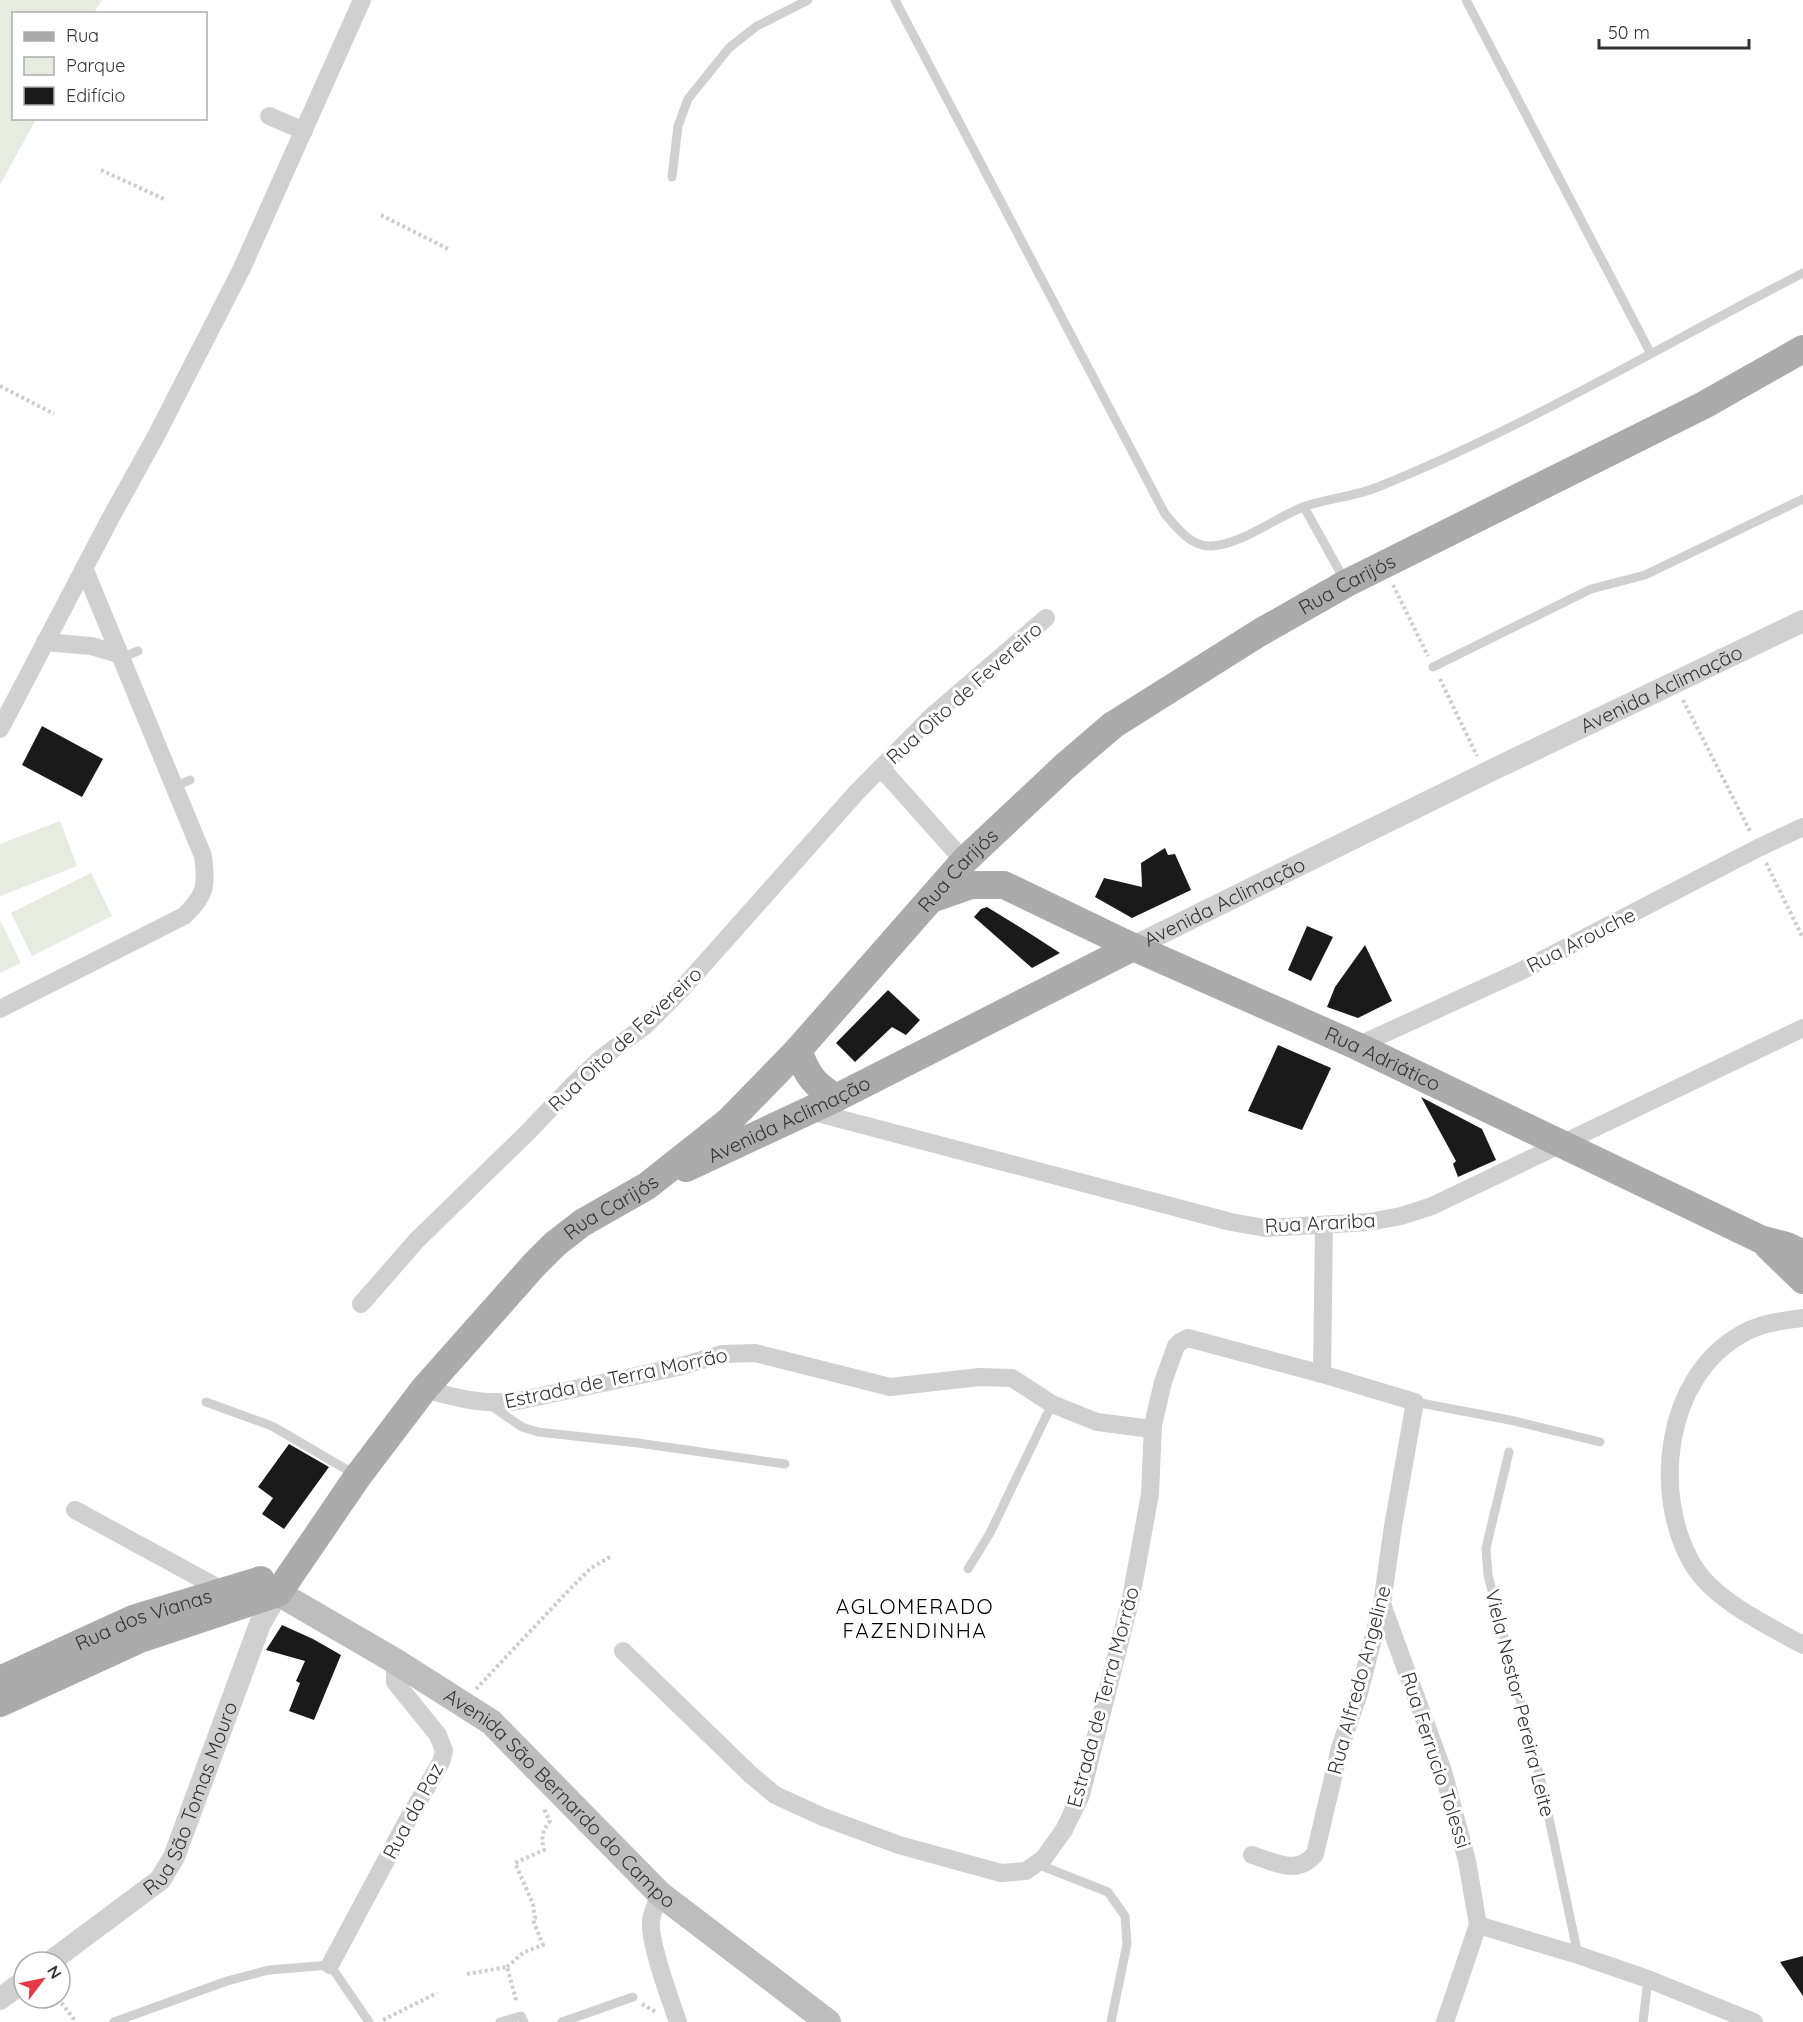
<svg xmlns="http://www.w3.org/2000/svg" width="1803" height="2022" font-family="Quicksand,sans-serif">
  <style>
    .green { fill: #e6ecdf }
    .building { fill: #1a1a1a }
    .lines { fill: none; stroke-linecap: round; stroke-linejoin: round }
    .path { stroke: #cdcdcd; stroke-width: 4; stroke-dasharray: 3 3; stroke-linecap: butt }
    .service { stroke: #d0d0d0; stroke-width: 9 }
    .minor { stroke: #d0d0d0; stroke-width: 18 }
    .tertiary { stroke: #d0d0d0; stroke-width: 22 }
    .secondary { stroke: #bdbdbd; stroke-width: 26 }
    .primary { stroke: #ababab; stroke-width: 28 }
    .labels { text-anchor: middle; stroke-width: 6; stroke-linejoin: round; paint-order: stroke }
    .street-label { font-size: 20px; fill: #333; stroke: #fff }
    .neighbourhood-label { font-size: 21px; letter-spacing: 1.5px; fill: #000; stroke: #fff }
  </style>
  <rect width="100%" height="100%" fill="#fff"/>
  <g class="green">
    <path d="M0,0H102L94,13L14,14V118L36,119L0,185Z"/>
    <path d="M60,821L77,866L0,896V844Z"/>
    <path d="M91,873L112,916L32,956L11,913Z"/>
    <path d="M0,920L21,963L0,973Z"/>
  </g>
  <g class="building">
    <path d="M42,726L103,759L82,797L22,765Z"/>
    <path d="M1165,848L1168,855L1175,854L1191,890L1132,918L1095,897L1104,878L1142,887L1141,863Z"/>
    <path d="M987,907L1026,931L1060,953L1032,968L974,917L981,909Z"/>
    <path d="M1307,926L1333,937L1311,981L1288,970Z"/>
    <path d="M1365,945L1392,1001L1358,1018L1327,1007L1335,987Z"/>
    <path d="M888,990L920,1020L906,1035L892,1027L855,1062L836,1043Z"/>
    <path d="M1278,1045L1331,1068L1302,1130L1248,1111Z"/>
    <path d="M1421,1097L1482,1129L1496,1160L1458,1177L1453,1164L1456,1161Z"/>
    <path d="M289,1444L329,1467L284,1529L262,1514L273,1498L258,1487Z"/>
    <path d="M282,1625L313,1639L341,1655L314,1720L289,1711L300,1683L296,1681L305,1661L266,1650Z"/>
    <path d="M1803,1956V1996L1780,1962Z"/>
  </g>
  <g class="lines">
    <g class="path">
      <path d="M101,170L164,199"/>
      <path d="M381,215L448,249"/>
      <path d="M0,386L54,414"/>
      <path d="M1393,585L1428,656"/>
      <path d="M1440,679L1477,756"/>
      <path d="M1683,700L1751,833"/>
      <path d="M1766,863L1803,938"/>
      <path d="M476,1689L568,1591L591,1568L610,1557"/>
      <path d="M507,1967L524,1952L543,1945L533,1920L535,1918L533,1904L515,1863L544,1850C541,1837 542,1831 550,1821L544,1809"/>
      <path d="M467,1974L507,1967L517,2003"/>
      <path d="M58,1998L76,2022"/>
      <path d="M642,2004L656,2012"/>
      <path d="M383,2020L437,1993"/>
    </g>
    <g class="service">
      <path d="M895,0L1165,514C1177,528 1191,547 1212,546C1242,544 1275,518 1303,507C1327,498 1354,497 1378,487C1524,428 1663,345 1803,273"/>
      <path d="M1466,0L1650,352"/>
      <path d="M672,177L678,126L688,99L729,48L739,40L757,26L808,0"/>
      <path d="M1304,507L1345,581"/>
      <path d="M121,658L138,651"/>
      <path d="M1433,667L1591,589L1645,575L1803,499"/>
      <path d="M174,787L190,780"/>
      <path d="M206,1402L272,1426L356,1475"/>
      <path d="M1415,1402L1510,1420L1600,1442"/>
      <path d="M490,1405L522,1427L538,1432L638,1443L785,1464"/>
      <path d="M1509,1452L1486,1548L1488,1575L1542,1785L1578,1955"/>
      <path d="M968,1569L990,1533L1052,1404"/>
      <path d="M1037,1864L1108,1892L1125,1916L1127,1944L1111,2022"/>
      <path d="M114,2022L227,1981L269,1970L330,1965L369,2022"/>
      <path d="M500,2022L521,2016L524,2022"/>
      <path d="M562,2022L633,1997"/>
      <path d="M1643,2022L1648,1979"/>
    </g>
    <g class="minor">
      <path d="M269,116L304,131"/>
      <path d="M45,642L91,646L119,654"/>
      <path d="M0,729L110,519L156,436L242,268L362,0"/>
      <path d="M881,768L964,861"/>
      <path d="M0,1009L184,916C206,895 207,886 203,856L84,568"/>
      <path d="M1357,1046L1521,971L1758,848L1803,827"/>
      <path d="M810,1111L1231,1222L1265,1228L1369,1222L1401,1216L1432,1206L1803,1028"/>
      <path d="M361,1304L417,1240L527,1133L573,1085L600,1059L646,1025L680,991L856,793L932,716L1046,618"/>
      <path d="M1803,1318C1781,1321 1761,1323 1742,1334C1665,1376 1651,1494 1693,1565C1715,1601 1767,1625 1803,1645"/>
      <path d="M1322,1374L1324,1225"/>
      <path d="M424,1389C457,1398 478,1404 513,1402L678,1367L722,1354L755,1353L890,1387L980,1377L1012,1378L1052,1404L1097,1422L1152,1429"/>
      <path d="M75,1510L222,1590"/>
      <path d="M1382,1604L1443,1771L1467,1861L1478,1925L1445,2022"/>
      <path d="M623,1651L750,1774L775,1795L823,1817L899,1845L1001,1873L1026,1871L1044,1858L1064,1830L1081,1795L1131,1598L1150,1494L1153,1425L1163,1382L1176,1346L1180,1342L1188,1338L1322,1374L1415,1402L1393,1526L1382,1604L1359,1693L1340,1748L1315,1854C1297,1876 1275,1862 1252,1855"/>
      <path d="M660,1894C657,1902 652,1912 651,1921C649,1943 670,1999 678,2022"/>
      <path d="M1478,1925L1578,1955L1648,1979L1754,2022"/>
      <path d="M330,1965L406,1823L441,1762L444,1751L438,1735L395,1682V1661"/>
    </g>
    <g class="tertiary">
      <path id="s1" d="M1133,947L1486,773L1803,621"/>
      <path id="s2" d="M50,1962L160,1880L174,1857L260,1624L278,1593"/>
      <path d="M0,1999L24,1981"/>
    </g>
    <path class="secondary" id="s3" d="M278,1593L395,1661L491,1722L660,1894L828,2022"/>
    <g class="primary">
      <path id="s4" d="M931,899L971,885H1004L1133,947L1357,1046L1760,1239L1787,1246L1803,1254"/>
      <path d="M798,1050C807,1075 813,1084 836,1098"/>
      <path id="s5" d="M686,1168L836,1098L1133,947"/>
      <path d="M1768,1246L1803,1280"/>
      <path id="s6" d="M0,1680L133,1619L261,1580"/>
      <path id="s7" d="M0,1703L140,1639L278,1593L358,1476L424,1389L534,1265L555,1244L582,1223L647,1186L729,1121L798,1050L964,861L1064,767L1113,725L1259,633L1347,583L1704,405L1803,349"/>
    </g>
  </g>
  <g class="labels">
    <g class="street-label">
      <text dy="7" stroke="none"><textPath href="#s7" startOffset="1785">Rua Carijós</textPath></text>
      <text dy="7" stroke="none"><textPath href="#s1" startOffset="588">Avenida Aclimação</textPath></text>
      <text transform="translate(964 693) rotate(-42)" y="7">Rua Oito de Fevereiro</text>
      <text dy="7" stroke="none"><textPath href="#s7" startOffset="1299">Rua Carijós</textPath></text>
      <text dy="7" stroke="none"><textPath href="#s1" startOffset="102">Avenida Aclimação</textPath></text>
      <text transform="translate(1581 940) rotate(-27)" y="7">Rua Arouche</text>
      <text transform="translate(625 1039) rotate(-43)" y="7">Rua Oito de Fevereiro</text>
      <text dy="7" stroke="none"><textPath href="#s4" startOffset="492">Rua Adriático</textPath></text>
      <text dy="7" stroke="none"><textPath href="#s5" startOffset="114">Avenida Aclimação</textPath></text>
      <text dy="7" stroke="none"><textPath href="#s7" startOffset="813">Rua Carijós</textPath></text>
      <text transform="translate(1320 1223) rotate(-3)" y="7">Rua Arariba</text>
      <text transform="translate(616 1378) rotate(-12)" y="7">Estrada de Terra Morrão</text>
      <text dy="7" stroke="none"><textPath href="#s6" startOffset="156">Rua dos Vianas</textPath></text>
      <text transform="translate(1359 1680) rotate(-75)" y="7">Rua Alfredo Angeline</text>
      <text transform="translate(1103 1697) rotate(-75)" y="7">Estrada de Terra Morrão</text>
      <text transform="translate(1520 1703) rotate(76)" y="7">Viela Nestor Pereira Leite</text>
      <text transform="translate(1436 1760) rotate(72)" y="7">Rua Ferrucio Tolessi</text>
      <text dy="7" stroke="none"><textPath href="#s2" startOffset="224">Rua São Tomas Mouro</textPath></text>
      <text dy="7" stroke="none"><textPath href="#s3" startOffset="351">Avenida São Bernardo do Campo</textPath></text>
      <text transform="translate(413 1811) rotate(-62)" y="7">Rua da Paz</text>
    </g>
    <g class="neighbourhood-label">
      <text x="915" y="1614">AGLOMERADO<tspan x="915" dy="24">FAZENDINHA</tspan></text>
    </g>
  </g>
  <rect x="12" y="12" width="195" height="108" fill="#ffffff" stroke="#adadad" stroke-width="1.5"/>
  <rect x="24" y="32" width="30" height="9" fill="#ababab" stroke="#adadad" stroke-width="1.5"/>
  <text x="66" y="42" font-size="18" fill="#333333">Rua</text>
  <rect x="24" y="57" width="30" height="18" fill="#e6ecdf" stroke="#adadad" stroke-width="1.5"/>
  <text x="66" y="72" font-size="18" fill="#333333">Parque</text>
  <rect x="24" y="87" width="30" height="18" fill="#1a1a1a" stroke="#adadad" stroke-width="1.5"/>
  <text x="66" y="102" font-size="18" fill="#333333">Edifício</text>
  <g transform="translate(42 1980) rotate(58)"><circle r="28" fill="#ffffff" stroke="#adadad" stroke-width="1.5"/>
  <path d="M0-4.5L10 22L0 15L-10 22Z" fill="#e63946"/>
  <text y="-9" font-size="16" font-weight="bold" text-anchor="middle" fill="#333333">N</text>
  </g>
  <path d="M1599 39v9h150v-9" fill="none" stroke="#333333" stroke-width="3"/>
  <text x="1608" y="39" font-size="18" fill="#333333" stroke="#ffffff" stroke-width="4.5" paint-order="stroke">50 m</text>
</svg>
